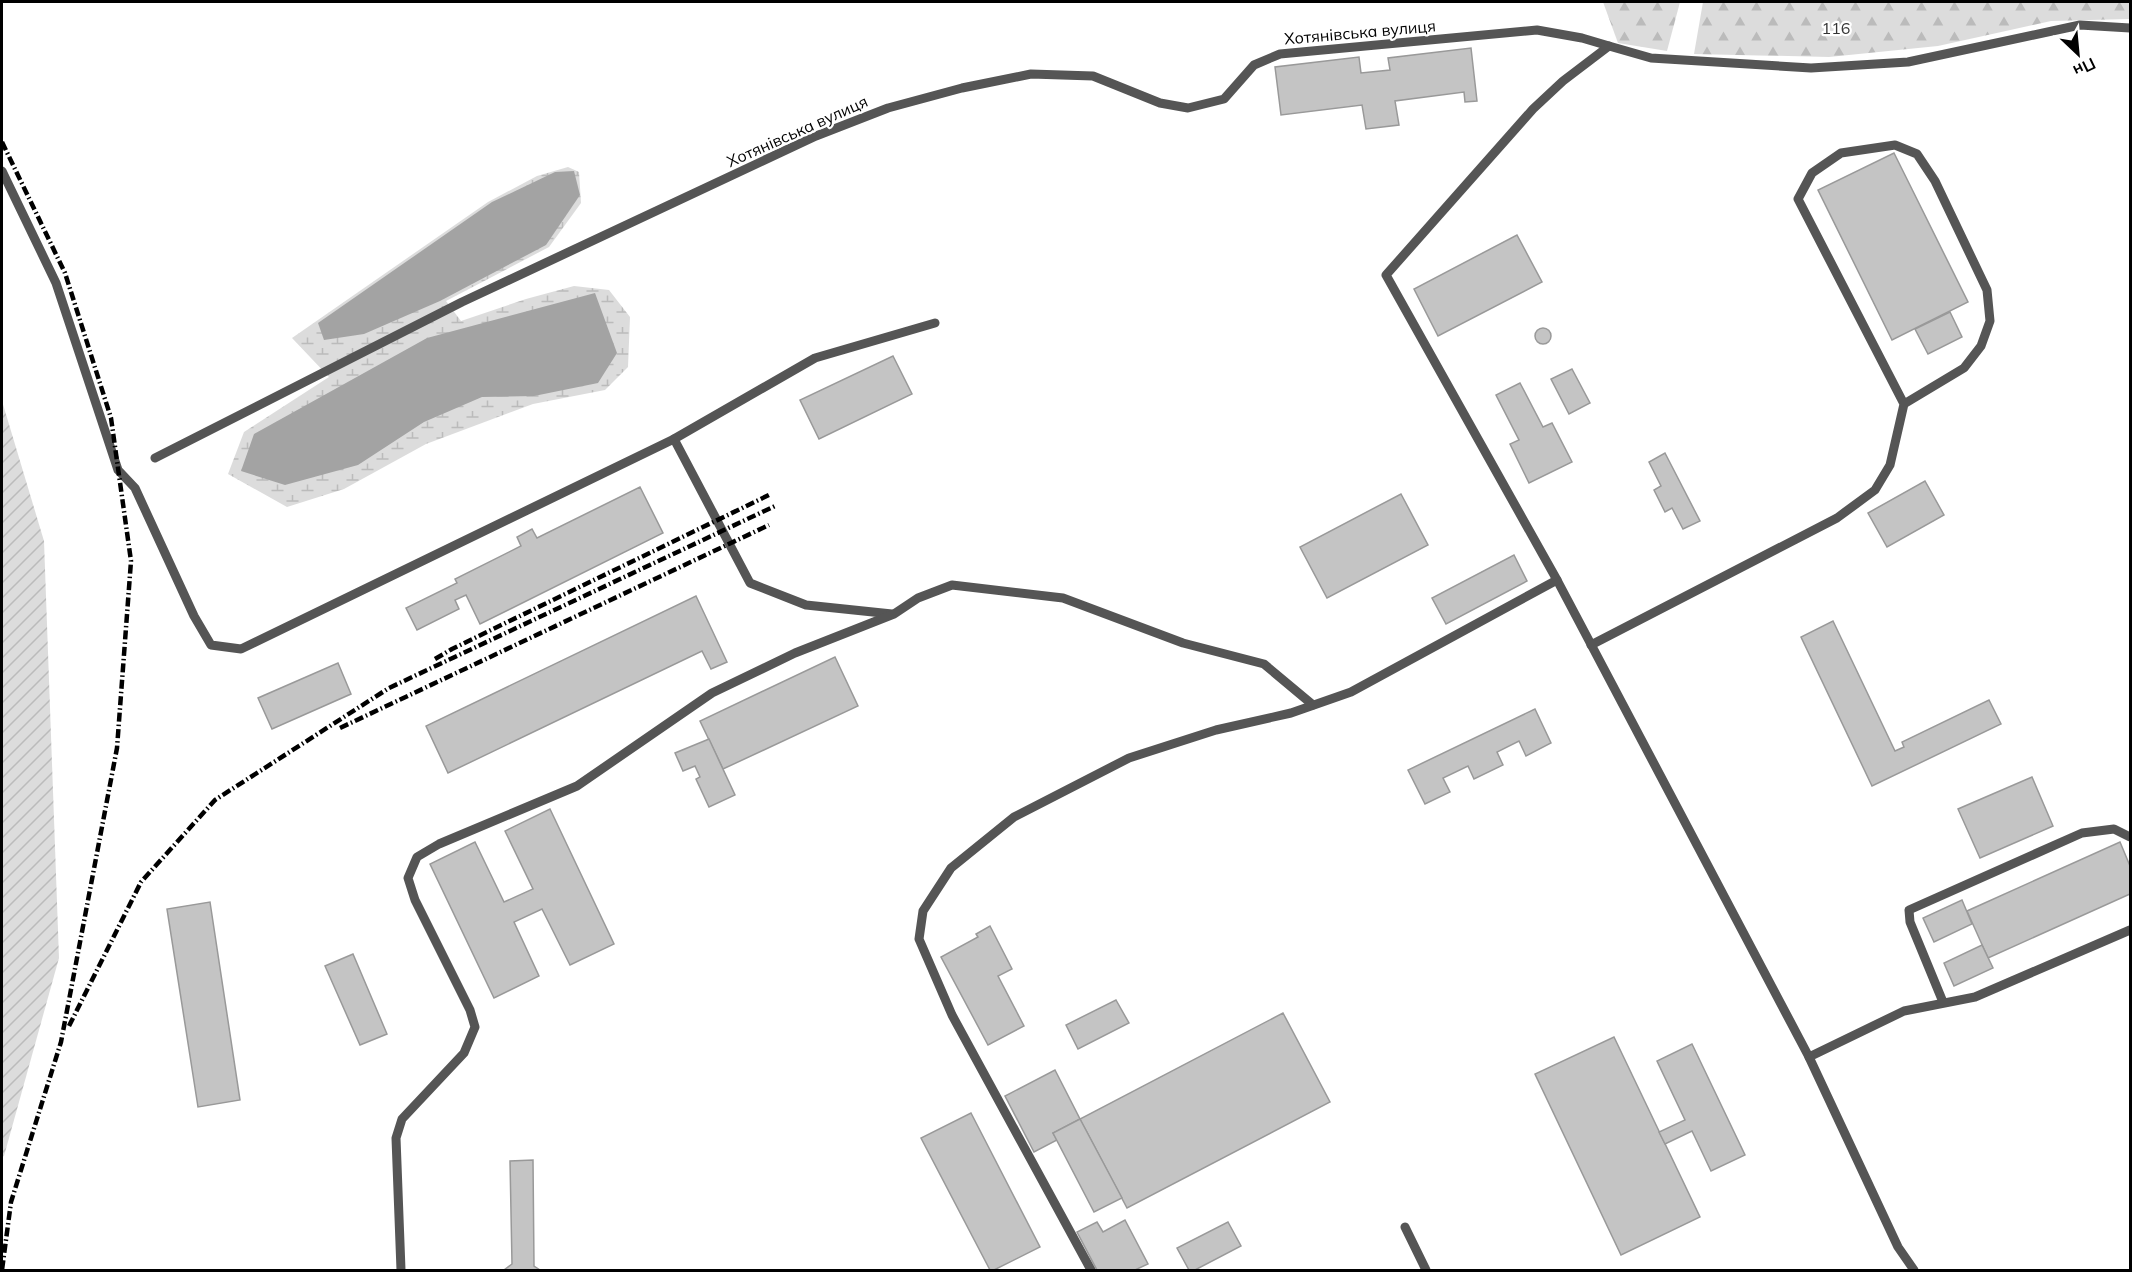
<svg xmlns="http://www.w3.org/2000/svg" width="2132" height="1272" font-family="Mulish,sans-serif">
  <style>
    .forest { fill: url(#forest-firs) }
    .wetland { fill: url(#wetland-marsh) }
    .garden { fill: url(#garden-furrows) }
    .water { fill: #a3a3a3 }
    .building { fill: #c4c4c4; stroke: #999; stroke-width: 1.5 }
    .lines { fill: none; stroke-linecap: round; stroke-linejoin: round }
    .lane { stroke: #555; stroke-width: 9 }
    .rail { stroke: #000; stroke-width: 4.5; stroke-dasharray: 9 3 1.5 3; stroke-linecap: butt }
    .labels { text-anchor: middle; stroke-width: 4.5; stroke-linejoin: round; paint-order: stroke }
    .park-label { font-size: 16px; fill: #333; stroke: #fff }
    .street-label { font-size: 16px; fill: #000; stroke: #fff }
  </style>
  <defs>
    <pattern id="forest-firs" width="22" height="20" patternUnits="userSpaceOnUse" patternTransform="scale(1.5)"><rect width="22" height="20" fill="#dcdcdc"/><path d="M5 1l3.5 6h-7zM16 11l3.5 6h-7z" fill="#bbb"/></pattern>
    <pattern id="wetland-marsh" width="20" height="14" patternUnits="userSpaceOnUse" patternTransform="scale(1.5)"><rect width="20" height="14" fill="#dcdcdc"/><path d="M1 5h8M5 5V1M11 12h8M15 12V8" fill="none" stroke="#bbb"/></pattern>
    <pattern id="garden-furrows" width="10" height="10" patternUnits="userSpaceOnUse" patternTransform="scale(1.5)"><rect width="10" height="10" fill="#dcdcdc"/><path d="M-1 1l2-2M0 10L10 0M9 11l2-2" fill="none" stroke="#bbb"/></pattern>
  </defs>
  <rect width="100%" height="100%" fill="#fff"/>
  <g class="forest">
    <path d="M1603,2H1680L1667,51L1618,43Z"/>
    <path d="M1703,2H2130V19L2051,21L1938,46L1829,57L1694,54Z"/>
  </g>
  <path class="wetland" d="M568,167L579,172L581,203L549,247L446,301L461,321L526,299L574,286L609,290L630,317L628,367L605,390L533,404L426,444L344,489L287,507L228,474L244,432L329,377L292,338L488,202L537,176Z"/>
  <path class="garden" d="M2,401L44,541L59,958L4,1156L2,1157Z"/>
  <g class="water">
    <path d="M574,171L580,195L546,245L440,301L364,334L324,340L318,323L492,202L555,172Z"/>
    <path d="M595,293L617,353L598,383L534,396L482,397L424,422L358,465L285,485L241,471L254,434L427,338Z"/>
  </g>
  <g class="building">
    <path d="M1471,48L1477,101L1465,102L1464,92L1395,101L1399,125L1366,129L1362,105L1281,115L1275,67L1359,57L1361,73L1390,70L1388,58Z"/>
    <path d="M1894,153L1968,302L1892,340L1818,190Z"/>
    <path d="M1517,235L1542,282L1438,336L1414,289Z"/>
    <path d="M1950,312L1962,337L1928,354L1915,329Z"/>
    <circle cx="1543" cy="336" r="8"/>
    <path d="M893,356L912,394L819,439L800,400Z"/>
    <path d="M1572,369L1590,403L1569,414L1551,379Z"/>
    <path d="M1520,383L1543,427L1552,423L1572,462L1529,483L1510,444L1519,440L1496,395Z"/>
    <path d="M1665,453L1700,521L1683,529L1672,508L1665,512L1654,490L1661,486L1649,462Z"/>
    <path d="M1925,481L1944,515L1887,547L1868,513Z"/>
    <path d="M640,487L663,533L480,624L466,595L455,600L459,609L417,630L406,608L457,583L455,579L521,546L517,537L532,529L537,538Z"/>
    <path d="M1401,494L1428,545L1327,598L1300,547Z"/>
    <path d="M1514,555L1527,581L1446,624L1432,598Z"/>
    <path d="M696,596L727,662L711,669L702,651L448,773L426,726Z"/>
    <path d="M1833,621L1895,751L1904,747L1902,742L1989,700L2001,724L1872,786L1801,637Z"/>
    <path d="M835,657L858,706L723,769L700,721Z"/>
    <path d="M338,663L351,694L272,729L258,698Z"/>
    <path d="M1535,709L1551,743L1526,756L1519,741L1497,752L1503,765L1474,779L1468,766L1443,778L1450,792L1425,804L1408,770Z"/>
    <path d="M709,739L735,795L709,807L696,779L700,777L695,766L683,771L675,753Z"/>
    <path d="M2032,777L2053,826L1980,858L1958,809Z"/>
    <path d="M550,809L614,944L570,965L542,909L514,922L539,976L494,998L430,864L475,842L504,902L533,889L505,831Z"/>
    <path d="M2120,842L2130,866V894L1988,958L1967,911Z"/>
    <path d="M1962,900L1972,924L1934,942L1923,918Z"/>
    <path d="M210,902L240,1100L198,1107L167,909Z"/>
    <path d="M990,926L1012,969L998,976L1024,1026L988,1045L941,957L978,937L976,934Z"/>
    <path d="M1982,945L1993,968L1954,986L1944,963Z"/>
    <path d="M353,954L387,1034L360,1045L325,966Z"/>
    <path d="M1116,1000L1129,1023L1078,1049L1066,1025Z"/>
    <path d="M1283,1013L1330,1102L1127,1208L1080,1119Z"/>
    <path d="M1614,1037L1700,1217L1621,1255L1535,1074Z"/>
    <path d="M1692,1044L1745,1155L1711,1171L1692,1131L1665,1144L1659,1132L1685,1120L1657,1061Z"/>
    <path d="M1055,1070L1080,1119L1053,1133L1057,1140L1034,1152L1005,1096Z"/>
    <path d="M971,1113L1040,1247L994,1270H990L921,1138Z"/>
    <path d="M1080,1119L1122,1198L1094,1212L1053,1133Z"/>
    <path d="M533,1160L534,1266L540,1270H504L512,1264L510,1161Z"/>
    <path d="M1125,1220L1148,1264L1135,1270H1097L1077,1232L1097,1222L1103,1232Z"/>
    <path d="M1228,1222L1241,1246L1195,1270H1189L1177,1248Z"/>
  </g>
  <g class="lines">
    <g class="lane">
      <path d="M2,171L56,283L118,470L135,488L194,616L211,645L241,649L674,439L815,358L935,323"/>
      <path d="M674,439L750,583L806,605L892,614"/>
      <path d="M155,458L462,302L816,136L888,108L962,88L1031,74L1093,76L1160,103L1188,108L1224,99L1254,65L1280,54L1537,30L1582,38L1609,46"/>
      <path d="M1557,580L1809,1057L1898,1247L1914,1270"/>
      <path d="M1591,645L1837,518L1875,490L1890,465L1904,404L1798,199L1812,173L1841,153L1895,145L1917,154L1935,181L1987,290L1990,321L1981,346L1964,368L1904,404"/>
      <path d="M1943,1002L1910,922L1909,910L2082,833L2114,829L2130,837"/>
      <path d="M1809,1057L1904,1011L1975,997L2130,930"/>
      <path d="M1405,1227L1426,1270"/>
      <path d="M401,1270L396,1138L402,1119L464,1053L475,1027L470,1010L415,900L408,878L417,857L439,844L577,786L712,693L795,653L894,614L918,598L952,585L1063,598L1183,643L1264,664L1313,705"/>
      <path d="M1091,1270L952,1015L919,939L923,911L951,868L1014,817L1129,758L1216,730L1291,713L1351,692L1557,580L1386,275L1533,109L1563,81L1609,46L1651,58L1811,68L1908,62L2080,25L2130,28"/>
    </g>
    <g class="rail">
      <path d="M2,142L65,273L111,418L131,561L117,748L61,1042L11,1202L2,1270"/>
      <path d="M435,659L452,649L771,494"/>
      <path d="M340,728L769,525"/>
      <path d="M69,1026L141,882L215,800L389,688L775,506"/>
    </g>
  </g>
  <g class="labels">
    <g class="park-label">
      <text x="1836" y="34">116</text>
    </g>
    <g class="street-label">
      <text transform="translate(1360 32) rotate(-5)" y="6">Хотянівська вулиця</text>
      <text transform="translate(797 131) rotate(-24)" y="6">Хотянівська вулиця</text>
    </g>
  </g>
  <rect width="2132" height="1272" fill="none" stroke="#000000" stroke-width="6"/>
  <g transform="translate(2078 54) rotate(154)" stroke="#ffffff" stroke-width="4.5" paint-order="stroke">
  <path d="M0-4.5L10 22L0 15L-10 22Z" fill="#000000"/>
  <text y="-9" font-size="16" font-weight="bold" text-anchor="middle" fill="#000000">Пн</text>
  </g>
</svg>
